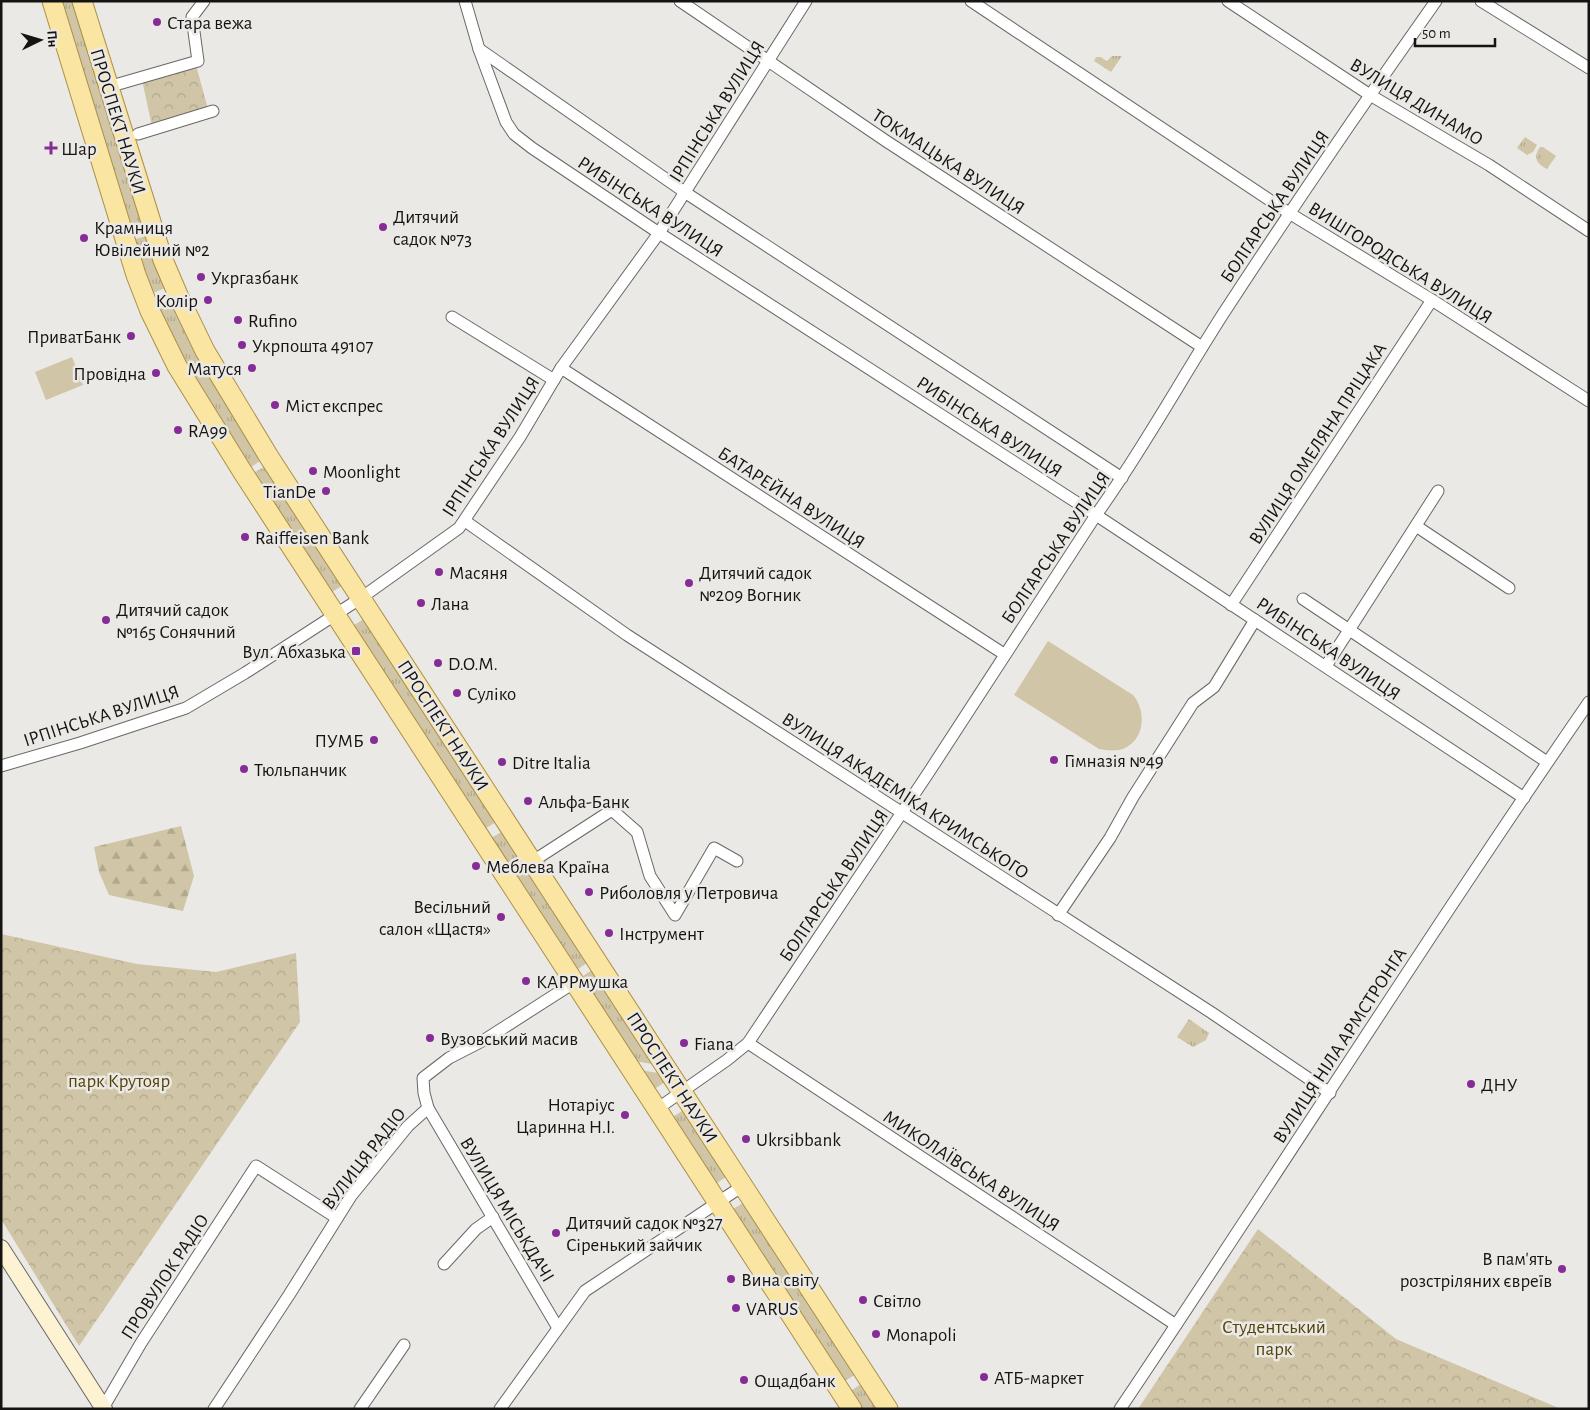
<svg xmlns="http://www.w3.org/2000/svg" width="1590" height="1410" font-family="'Alegreya Sans',sans-serif">
  <style>
    .grass { fill: url(#grass-tufts) }
    .forest { fill: url(#forest-firs) }
    .park { fill: url(#park-crowns) }
    .pitch { fill: #d0c5a6 }
    .lines { fill: none; stroke-linecap: round; stroke-linejoin: round }
    .minor-casing { stroke: #6a6865; stroke-width: 13 }
    .secondary-casing { stroke: #6a6865; stroke-width: 18 }
    .primary-casing { stroke: #a99049; stroke-width: 21 }
    .minor { stroke: #fff; stroke-width: 11 }
    .secondary { stroke: #fdf2d1; stroke-width: 16 }
    .primary { stroke: #fbe5a3; stroke-width: 19 }
    .poi-dot { fill: #862c97; stroke: #ebe9e5; stroke-width: 2 }
    .labels { text-anchor: middle; stroke-width: 5; stroke-linejoin: round; paint-order: stroke }
    .poi-label { font-size: 19px; fill: #151413; stroke: #ebe9e5; text-anchor: start }
    .street-label { font-size: 19px; fill: #151413; stroke: #ebe9e5 }
    .park-label { font-size: 19px; fill: #554309; stroke: #ebe9e5 }
  </style>
  <defs>
    <pattern id="grass-tufts" width="24" height="20" patternUnits="userSpaceOnUse" patternTransform="scale(1.25)"><rect width="24" height="20" fill="#d0c5a6"/><path d="M3 7l-1-3M5 7V3M7 7l1-3M15 17l-1-3M17 17v-4M19 17l1-3" fill="none" stroke="#b2a88e"/></pattern>
    <pattern id="forest-firs" width="22" height="20" patternUnits="userSpaceOnUse" patternTransform="scale(1.25)"><rect width="22" height="20" fill="#d0c5a6"/><path d="M5 1l3.5 6h-7zM16 11l3.5 6h-7z" fill="#b2a88e"/></pattern>
    <pattern id="park-crowns" width="20" height="18" patternUnits="userSpaceOnUse" patternTransform="scale(1.25)"><rect width="20" height="18" fill="#d0c5a6"/><path d="M2 6a3 3 0 1 1 6 0M12 15a3 3 0 1 1 6 0" fill="none" stroke="#b2a88e"/></pattern>
  </defs>
  <rect width="100%" height="100%" fill="#ebe9e5"/>
  <g class="grass">
    <path d="M58,1H76L145,222L128,228Z"/>
    <path d="M1112,56H1122L1111,72L1094,61L1096,57H1101L1105,60L1107,61Z"/>
    <path d="M1525,137L1537,145L1533,152L1527,155L1517,148Z"/>
    <path d="M1540,147H1543L1556,156L1547,169C1536,164 1533,157 1540,147Z"/>
    <path d="M149,235L168,287L150,294L132,240Z"/>
    <path d="M173,298L263,459L248,469L182,364L155,305Z"/>
    <path d="M267,465L345,584L329,594L252,474Z"/>
    <path d="M367,617L499,820L483,830L351,627Z"/>
    <path d="M505,830L590,961L575,971L489,839Z"/>
    <path d="M595,968L658,1065L634,1061L580,978Z"/>
    <path d="M1189,1019L1209,1033L1206,1040L1193,1047L1177,1037Z"/>
    <path d="M640,1070L664,1074L668,1080L653,1090Z"/>
    <path d="M687,1108L729,1175L714,1185L671,1118Z"/>
    <path d="M747,1201L858,1373L843,1382L731,1210Z"/>
    <path d="M864,1382L882,1409H861L849,1392Z"/>
  </g>
  <path class="forest" d="M181,826L194,876L183,911L109,895L99,872L94,847Z"/>
  <g class="park">
    <path d="M196,65L208,109L152,126L142,80Z"/>
    <path d="M1,934L137,964L216,972L296,953L300,1022L79,1346L1,1219Z"/>
    <path d="M1258,1229L1396,1339L1561,1409H1138Z"/>
  </g>
  <g class="pitch">
    <path d="M72,357L83,385L46,400L35,372Z"/>
    <path d="M1048,641L1133,695C1148,713 1144,744 1119,750C1112,751 1105,750 1099,749L1014,695Z"/>
  </g>
  <g class="lines">
    <defs>
      <g id="minor">
        <path d="M465,1L479,49L506,122L514,134L532,148L659,233L1096,515L1524,798"/>
        <path d="M680,1L886,141L1202,347"/>
        <path d="M971,1L1289,213L1432,300L1589,401"/>
        <path d="M1228,1L1370,95L1489,165L1589,231"/>
        <path d="M1481,1L1589,68"/>
        <path d="M479,49L686,193L1122,478"/>
        <path d="M108,87L198,61L192,17L204,1"/>
        <path d="M138,134L213,111"/>
        <path d="M452,317L554,380"/>
        <path d="M561,368L1004,654"/>
        <path d="M465,521L627,635L1212,1013L1330,1093"/>
        <path d="M1416,526L1509,588"/>
        <path d="M1303,599L1547,762"/>
        <path d="M1231,605L1432,300"/>
        <path d="M1326,666L1438,491"/>
        <path d="M1,766L80,743L186,708L245,673L361,598L459,528L520,437L561,368L659,233L806,1"/>
        <path d="M533,861L612,810L637,832L650,876L675,915L714,848L737,861"/>
        <path d="M1058,915L1110,838L1133,797L1193,703L1214,687L1255,620"/>
        <path d="M748,1043L1176,1325"/>
        <path d="M428,1108L558,1328"/>
        <path d="M657,1109L727,1060L748,1043L929,772L1096,515C1142,451 1180,381 1223,314C1292,208 1363,104 1436,1"/>
        <path d="M444,1264L476,1229L493,1217"/>
        <path d="M103,1408L141,1343L256,1166L337,1218"/>
        <path d="M214,1409L289,1295L351,1196L408,1126L428,1108L424,1093L423,1078L449,1058L486,1039L575,982"/>
        <path d="M360,1409L404,1345"/>
        <path d="M500,1409L585,1291L744,1185"/>
        <path d="M1120,1409C1278,1174 1428,935 1589,702"/>
      </g>
      <path id="secondary" d="M1,1248L104,1409"/>
      <g id="primary">
        <path d="M52,1L136,275L150,311L177,366L242,471L852,1409"/>
        <path d="M82,1L152,225L163,260L178,295L205,351L269,457L888,1409"/>
      </g>
    </defs>
    <use href="#minor" class="minor-casing"/>
    <use href="#secondary" class="secondary-casing"/>
    <use href="#primary" class="primary-casing"/>
    <use href="#minor" class="minor"/>
    <use href="#secondary" class="secondary"/>
    <use href="#primary" class="primary"/>
  </g>
  <g class="poi-dot">
    <circle cx="157" cy="22" r="5"/>
    <path d="M48.5 140.5h5v5h5v5h-5v5h-5v-5h-5v-5h5z"/>
    <circle cx="383" cy="227" r="5"/>
    <circle cx="84" cy="238" r="5"/>
    <circle cx="201" cy="277" r="5"/>
    <circle cx="208" cy="300" r="5"/>
    <circle cx="238" cy="320" r="5"/>
    <circle cx="131" cy="336" r="5"/>
    <circle cx="242" cy="345" r="5"/>
    <circle cx="252" cy="368" r="5"/>
    <circle cx="156" cy="373" r="5"/>
    <circle cx="275" cy="405" r="5"/>
    <circle cx="178" cy="430" r="5"/>
    <circle cx="313" cy="471" r="5"/>
    <circle cx="326" cy="491" r="5"/>
    <circle cx="245" cy="537" r="5"/>
    <circle cx="439" cy="572" r="5"/>
    <circle cx="689" cy="583" r="5"/>
    <circle cx="421" cy="603" r="5"/>
    <circle cx="106" cy="620" r="5"/>
    <rect x="351" y="646" width="10" height="10" rx="2.5"/>
    <circle cx="438" cy="663" r="5"/>
    <circle cx="457" cy="693" r="5"/>
    <circle cx="374" cy="740" r="5"/>
    <circle cx="1054" cy="760" r="5"/>
    <circle cx="502" cy="762" r="5"/>
    <circle cx="244" cy="769" r="5"/>
    <circle cx="528" cy="801" r="5"/>
    <circle cx="476" cy="866" r="5"/>
    <circle cx="589" cy="892" r="5"/>
    <circle cx="501" cy="917" r="5"/>
    <circle cx="609" cy="933" r="5"/>
    <circle cx="526" cy="981" r="5"/>
    <circle cx="430" cy="1038" r="5"/>
    <circle cx="684" cy="1043" r="5"/>
    <circle cx="1471" cy="1084" r="5"/>
    <circle cx="625" cy="1115" r="5"/>
    <circle cx="746" cy="1139" r="5"/>
    <circle cx="556" cy="1233" r="5"/>
    <circle cx="1562" cy="1269" r="5"/>
    <circle cx="731" cy="1279" r="5"/>
    <circle cx="863" cy="1300" r="5"/>
    <circle cx="736" cy="1308" r="5"/>
    <circle cx="876" cy="1334" r="5"/>
    <circle cx="984" cy="1377" r="5"/>
    <circle cx="744" cy="1380" r="5"/>
  </g>
  <g class="labels">
    <g class="poi-label">
      <text x="167" y="29">Стара вежа</text>
      <text x="61" y="155">Шар</text>
      <text x="393" y="223">Дитячий<tspan x="393" dy="22">садок №73</tspan></text>
      <text x="94" y="234">Крамниця<tspan x="94" dy="22">Ювілейний №2</tspan></text>
      <text x="211" y="284">Укргазбанк</text>
      <text x="198" y="307" text-anchor="end">Колір</text>
      <text x="248" y="327">Rufino</text>
      <text x="121" y="343" text-anchor="end">ПриватБанк</text>
      <text x="252" y="352">Укрпошта 49107</text>
      <text x="242" y="375" text-anchor="end">Матуся</text>
      <text x="146" y="380" text-anchor="end">Провідна</text>
      <text x="285" y="412">Міст експрес</text>
      <text x="188" y="437">RA99</text>
      <text x="323" y="478">Moonlight</text>
      <text x="316" y="498" text-anchor="end">TianDe</text>
      <text x="255" y="544">Raiffeisen Bank</text>
      <text x="449" y="579">Масяня</text>
      <text x="699" y="579">Дитячий садок<tspan x="699" dy="22">№209 Вогник</tspan></text>
      <text x="431" y="610">Лана</text>
      <text x="116" y="616">Дитячий садок<tspan x="116" dy="22">№165 Сонячний</tspan></text>
      <text x="346" y="658" text-anchor="end">Вул. Абхазька</text>
      <text x="448" y="670">D.O.M.</text>
      <text x="467" y="700">Сулiко</text>
      <text x="364" y="747" text-anchor="end">ПУМБ</text>
      <text x="1064" y="767">Гімназія №49</text>
      <text x="512" y="769">Ditre Italia</text>
      <text x="254" y="776">Тюльпанчик</text>
      <text x="538" y="808">Альфа-Банк</text>
      <text x="486" y="873">Меблева Країна</text>
      <text x="599" y="899">Риболовля у Петровича</text>
      <text x="491" y="913" text-anchor="end">Весільний<tspan x="491" dy="22">салон «Щастя»</tspan></text>
      <text x="619" y="940">Інструмент</text>
      <text x="536" y="988">КАРРмушка</text>
      <text x="440" y="1045">Вузовський масив</text>
      <text x="694" y="1050">Fiana</text>
      <text x="1481" y="1091">ДНУ</text>
      <text x="615" y="1111" text-anchor="end">Нотарiус<tspan x="615" dy="22">Царинна Н.I.</tspan></text>
      <text x="756" y="1146">Ukrsibbank</text>
      <text x="566" y="1229">Дитячий садок №327<tspan x="566" dy="22">Сіренький зайчик</tspan></text>
      <text x="1552" y="1265" text-anchor="end">В пам'ять<tspan x="1552" dy="22">розстріляних євреїв</tspan></text>
      <text x="741" y="1286">Вина світу</text>
      <text x="873" y="1307">Свiтло</text>
      <text x="746" y="1315">VARUS</text>
      <text x="886" y="1341">Monapoli</text>
      <text x="994" y="1384">АТБ-маркет</text>
      <text x="754" y="1387">Ощадбанк</text>
    </g>
    <g class="street-label">
      <text transform="translate(1417 101) rotate(31)" y="7">ВУЛИЦЯ ДИНАМО</text>
      <text transform="translate(716 111) rotate(-58)" y="7">ІРПІНСЬКА ВУЛИЦЯ</text>
      <text transform="translate(119 121) rotate(73)" y="7">ПРОСПЕКТ НАУКИ</text>
      <text transform="translate(949 161) rotate(33)" y="7">ТОКМАЦЬКА ВУЛИЦЯ</text>
      <text transform="translate(651 206) rotate(33)" y="7">РИБІНСЬКА ВУЛИЦЯ</text>
      <text transform="translate(1274 206) rotate(-56)" y="7">БОЛГАРСЬКА ВУЛИЦЯ</text>
      <text transform="translate(1401 262) rotate(32)" y="7">ВИШГОРОДСЬКА ВУЛИЦЯ</text>
      <text transform="translate(990 426) rotate(33)" y="7">РИБІНСЬКА ВУЛИЦЯ</text>
      <text transform="translate(1317 443) rotate(-57)" y="7">ВУЛИЦЯ ОМЕЛЯНА ПРІЦАКА</text>
      <text transform="translate(490 446) rotate(-57)" y="7">ІРПІНСЬКА ВУЛИЦЯ</text>
      <text transform="translate(792 497) rotate(33)" y="7">БАТАРЕЙНА ВУЛИЦЯ</text>
      <text transform="translate(1055 547) rotate(-56)" y="7">БОЛГАРСЬКА ВУЛИЦЯ</text>
      <text transform="translate(1329 648) rotate(34)" y="7">РИБІНСЬКА ВУЛИЦЯ</text>
      <text transform="translate(101 715) rotate(-18)" y="7">ІРПІНСЬКА ВУЛИЦЯ</text>
      <text transform="translate(444 725) rotate(57)" y="7">ПРОСПЕКТ НАУКИ</text>
      <text transform="translate(906 795) rotate(33)" y="7">ВУЛИЦЯ АКАДЕМІКА КРИМСЬКОГО</text>
      <text transform="translate(833 885) rotate(-56)" y="7">БОЛГАРСЬКА ВУЛИЦЯ</text>
      <text transform="translate(1339 1045) rotate(-57)" y="7">ВУЛИЦЯ НІЛА АРМСТРОНГА</text>
      <text transform="translate(673 1077) rotate(57)" y="7">ПРОСПЕКТ НАУКИ</text>
      <text transform="translate(363 1158) rotate(-52)" y="7">ВУЛИЦЯ РАДІО</text>
      <text transform="translate(972 1170) rotate(33)" y="7">МИКОЛАЇВСЬКА ВУЛИЦЯ</text>
      <text transform="translate(508 1209) rotate(59)" y="7">ВУЛИЦЯ МІСЬКДАЧІ</text>
      <text transform="translate(164 1276) rotate(-57)" y="7">ПРОВУЛОК РАДІО</text>
    </g>
    <g class="park-label">
      <text x="119" y="1087">парк Крутояр</text>
      <text x="1274" y="1333">Студентський<tspan x="1274" dy="22">парк</tspan></text>
    </g>
  </g>
  <rect width="1590" height="1410" fill="none" stroke="#151413" stroke-width="5"/>
  <g transform="translate(40 40) rotate(85)" stroke="#ebe9e5" stroke-width="4" paint-order="stroke">
  <path d="M0-4L9 19L0 12L-9 19Z" fill="#151413"/>
  <text y="-8" font-size="14" font-weight="bold" text-anchor="middle" fill="#151413">Пн</text>
  </g>
  <path d="M1415 38v8h80v-8" fill="none" stroke="#151413" stroke-width="2.5"/>
  <text x="1422" y="38" font-size="15" fill="#151413" stroke="#ebe9e5" stroke-width="4" paint-order="stroke">50 m</text>
</svg>
